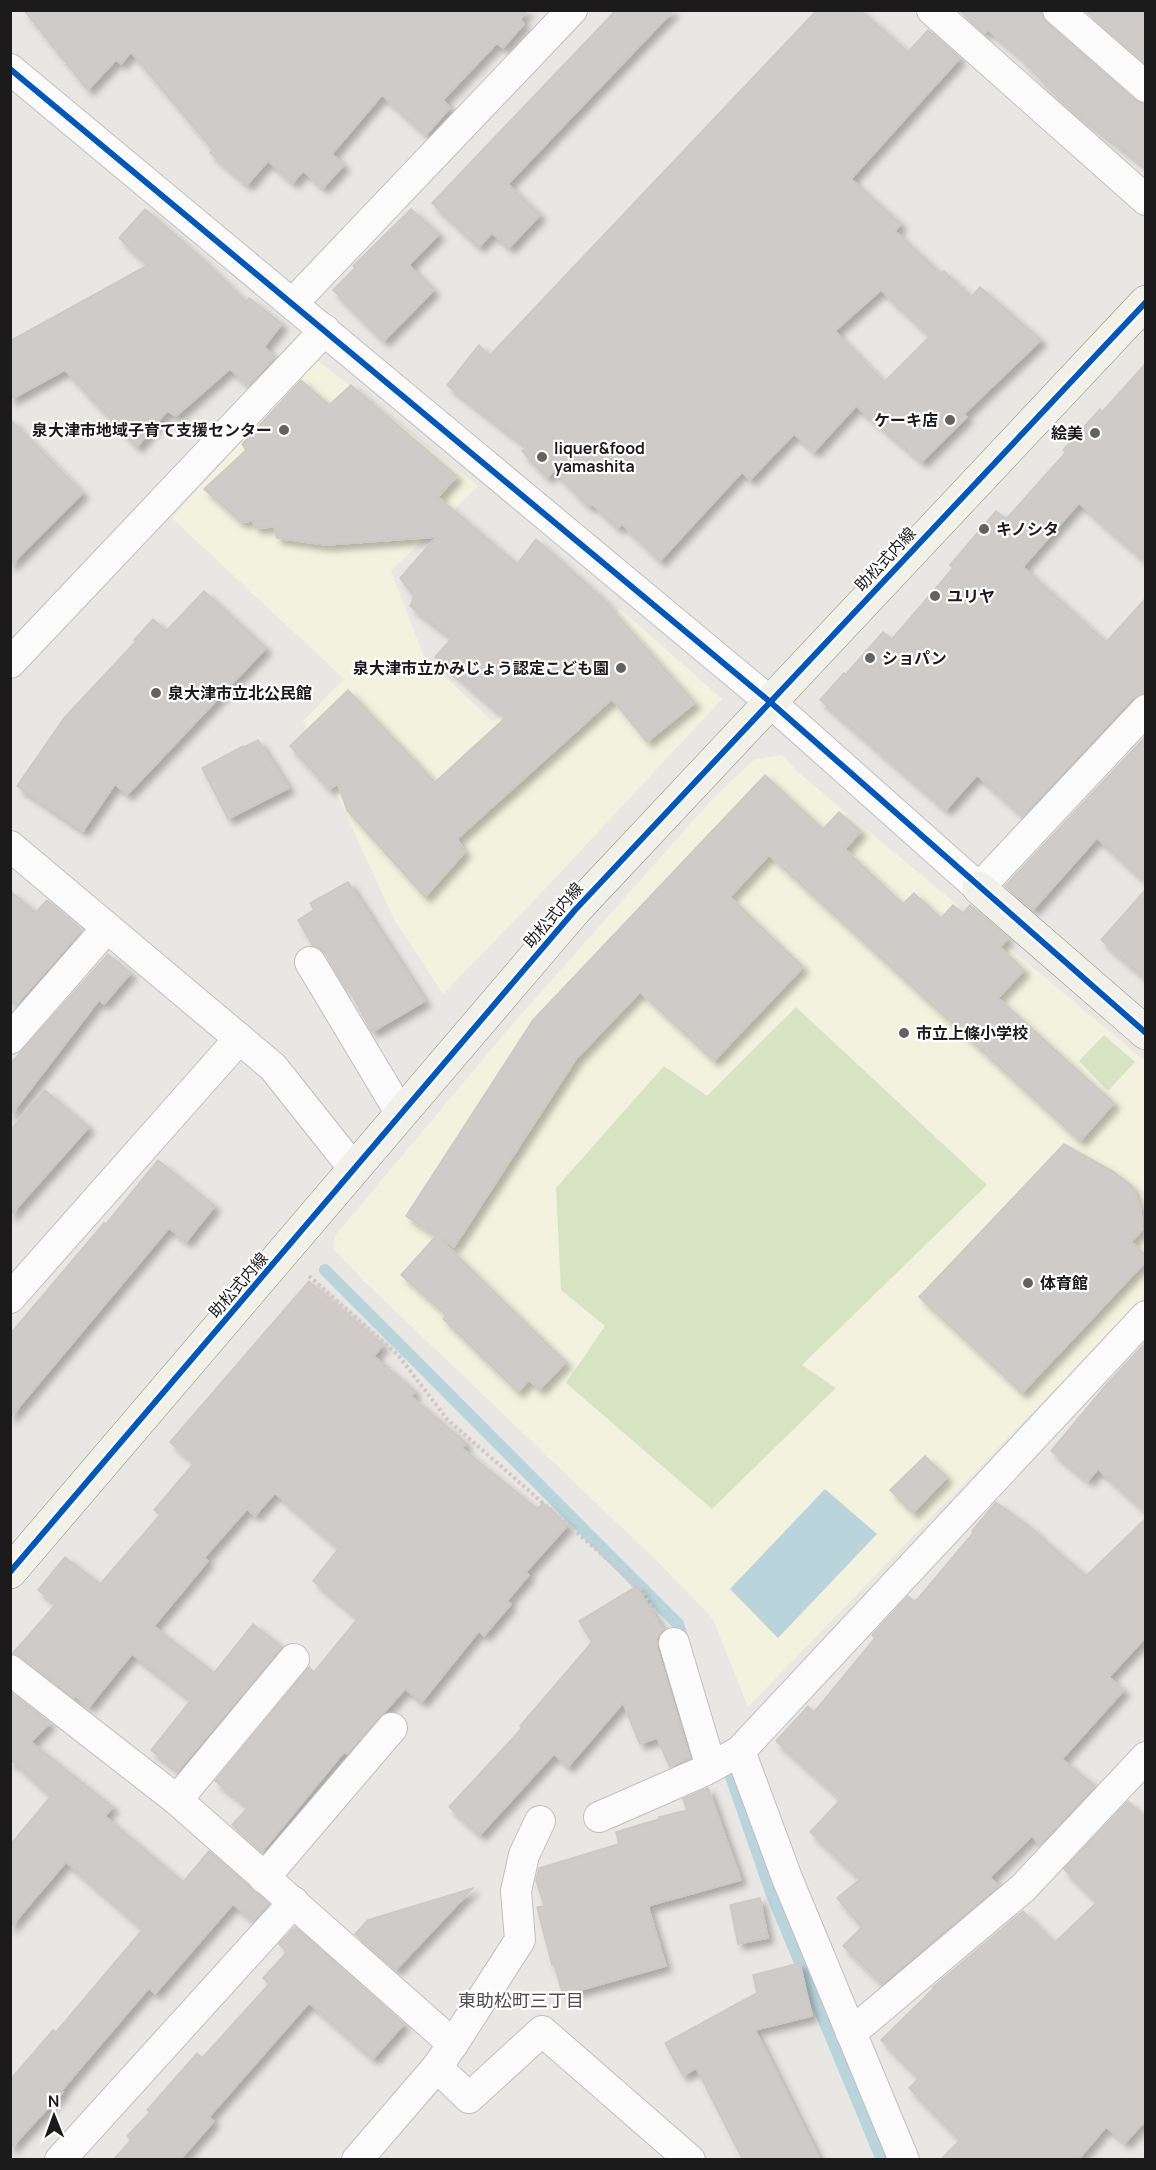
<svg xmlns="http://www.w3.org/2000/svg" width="1156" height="2170" font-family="Manrope,'Noto Sans JP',sans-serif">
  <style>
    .education { fill: #f3f2de }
    .grass { fill: #d6e4c4 }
    .water { fill: #b9d4da }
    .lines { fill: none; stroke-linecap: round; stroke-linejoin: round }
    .stream { stroke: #b9d4da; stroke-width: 12 }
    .building { fill: #cecbc8; stroke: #ccc8c5; stroke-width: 1.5; fill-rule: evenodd; filter: url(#shadow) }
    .street-casing { stroke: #c0bfbe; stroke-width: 32 }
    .secondary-casing { stroke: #8f907d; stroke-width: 34 }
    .path { stroke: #d3c6c5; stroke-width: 4; stroke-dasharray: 3 3; stroke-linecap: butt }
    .street { stroke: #fcfbfb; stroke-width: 30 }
    .secondary { stroke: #f1f1e9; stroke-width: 33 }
    .cycleway-casing { stroke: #fff; stroke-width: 10 }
    .cycleway { stroke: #0057b8; stroke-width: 6 }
    .poi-dot { fill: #636261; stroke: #fff; stroke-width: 2 }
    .labels { text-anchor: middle; stroke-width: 4.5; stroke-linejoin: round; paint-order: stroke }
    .poi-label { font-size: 16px; font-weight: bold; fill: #1b1b1b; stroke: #fff; text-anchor: start }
    .street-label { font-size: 16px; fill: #1b1b1b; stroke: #fff }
    .neighbourhood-label { font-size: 18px; fill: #4e4e4e; stroke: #fff }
  </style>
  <defs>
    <filter id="shadow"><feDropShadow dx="5.5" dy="5.5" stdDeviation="3" flood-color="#0004"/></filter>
  </defs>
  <rect width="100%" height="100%" fill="#e9e7e3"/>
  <g class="education">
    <path d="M316,359L478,486L391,571L424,657L493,722L620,609L722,699L543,891L443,994L395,921L303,721L344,679L172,518Z"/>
    <path d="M782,755L799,773L1145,1061V1296L748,1707L713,1619L661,1565L364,1281L334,1249L335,1236L504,1034L714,797L755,759Z"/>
  </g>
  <g class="grass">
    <path d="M796,1007L987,1185L802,1365L836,1388L712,1509L566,1383L605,1326L561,1290L556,1188L664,1066L707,1096Z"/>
    <path d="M1104,1035L1135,1062L1108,1091L1079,1061Z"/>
  </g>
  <path class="water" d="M825,1489L877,1534L778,1638L730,1589Z"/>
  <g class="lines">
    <g class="stream">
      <path d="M325,1270L678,1624L684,1643"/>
      <path d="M725,1759L772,1895L882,2160"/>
    </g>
  </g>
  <g class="building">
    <path d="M24,10H528L520,19L524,24L503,48L497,43L443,100L450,108L426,135L382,95L332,154L344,165L323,188L303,171L293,183L268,161L247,185L210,153L213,150L131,52L121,64L116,60L88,90Z"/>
    <path d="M616,10H674L508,184L540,215L509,248L492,233L479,247L432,203Z"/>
    <path d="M817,10H860L908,52L928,30L960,58L851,179L901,224L895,231L941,274L944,271L971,297L980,287L1041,340L964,414L967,417L922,462L856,406L814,452L794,434L750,480L742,472L660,561L622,524L618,528L592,504L589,507L554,471L547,478L522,451L527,447L447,385L479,345L489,356ZM881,290L930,336L884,382L835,331Z"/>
    <path d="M959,10H1041L1042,16L1047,23L1135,100L1146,104V167L1065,105L1017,54L988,30L984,33Z"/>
    <path d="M1085,10H1146V64Z"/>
    <path d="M145,209L197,254L246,302L249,298L282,324L264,347L275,357L248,386L230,369L176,416L167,411L137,447L65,370L10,400V341L148,265L119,238Z"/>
    <path d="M411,209L439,234L409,265L434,290L384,341L333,290L355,268L353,266Z"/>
    <path d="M1146,363V562L1079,503L1023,567L1106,642L1146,598V693L1133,698L1023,816L977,775L946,810L820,700L844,673L846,674L883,632L892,639L953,568L950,565L996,511L1006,519L1066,452L1063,450L1100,409L1102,412Z"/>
    <path d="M301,380L329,405L351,385L457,476L438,497L517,564L536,539L600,596L695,703L647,742L612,699L457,839L465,852L425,897L347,810L338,784L329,789L290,746L348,690L435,782L505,718L435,657L452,638L410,606L414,596L400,578L436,537L326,545L277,538L274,527L255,528L253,521L241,522L204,489L246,450L242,444Z"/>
    <path d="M10,419L83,493L10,566Z"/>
    <path d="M204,591L266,648L127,795L115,784L83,831L17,786L64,718L136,641L134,640L153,619L166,631Z"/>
    <path d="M1146,736V882L1097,838L1033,910L1005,886Z"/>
    <path d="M258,740L289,788L228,819L202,768L243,746L244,747Z"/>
    <path d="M765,775L823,829L839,812L861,831L845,849L903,904L914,893L941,918L953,905L963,913L970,905L1008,938L1000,947L1024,970L998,998L1114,1103L1080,1141L769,855L730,897L803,967L714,1061L640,992L576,1059L454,1247L439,1238L566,1362L539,1390L529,1380L518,1392L443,1319L446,1315L401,1275L436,1236L406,1216L533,1020Z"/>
    <path d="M348,882L425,1001L372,1032L348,988L346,989L325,953L319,947L313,946L298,920L314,910L310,903Z"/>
    <path d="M1146,889V979L1101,940Z"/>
    <path d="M10,891L36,912L47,900L82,930L16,1005L10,1001Z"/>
    <path d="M108,954L131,973L104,1004L99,1000L10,1116V1064Z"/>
    <path d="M45,1090L89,1127L10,1216V1130Z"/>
    <path d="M1064,1144L1114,1172L1132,1186L1141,1210L1142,1230L1131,1242L1146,1255V1261L1022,1393L919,1297Z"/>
    <path d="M158,1160L215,1206L186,1242L169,1228L10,1418V1334L104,1223L106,1224Z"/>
    <path d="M309,1281L383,1345L374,1356L415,1391L411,1396L466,1443L462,1448L537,1509L543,1503L568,1525L526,1572L529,1575L507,1601L511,1604L484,1636L479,1631L422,1702L405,1689L347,1754L344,1752L262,1852L232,1825L248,1807L215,1781L309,1667L314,1672L358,1618L313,1581L339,1548L275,1493L255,1516L247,1509L204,1558L208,1561L154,1626L214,1673L253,1624L282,1647L178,1771L151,1750L191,1700L132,1654L89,1707L75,1696L73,1698L21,1656L13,1653L56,1604L38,1590L65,1557L100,1584L160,1515L154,1510L194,1463L170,1442Z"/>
    <path d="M1146,1342V1512L1098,1469L1088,1481L1051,1451L1106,1385Z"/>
    <path d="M925,1456L947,1477L913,1513L890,1490Z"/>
    <path d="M996,1502L1038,1533L1037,1534L1086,1576L1146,1518V1637L1109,1677L1124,1690L1062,1759L1095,1786L1040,1845L1032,1836L990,1877L999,1886L882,1984L843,1946L862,1927L837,1898L860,1879L810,1832L841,1799L776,1741L808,1706L814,1712L875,1638L872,1635L908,1596L915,1602L973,1533L972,1531Z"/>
    <path d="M637,1586L663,1630L657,1638V1648L690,1758L670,1767L657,1738L640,1744L623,1703L568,1767L554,1754L480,1835L449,1807L522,1728L520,1726L592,1642L579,1621Z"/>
    <path d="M10,1692L50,1723L31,1742L113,1807L105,1816L183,1882L209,1851L269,1904L253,1921L233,1904L155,1994L149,1988L61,2091L63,2092L10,2149V2080L53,2030L56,2032L143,1929L66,1862L10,1928V1845L51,1796L13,1761L10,1764Z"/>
    <path d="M708,1788L741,1880L648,1906L666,1966L563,1995L554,1964L552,1965L537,1907L544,1906L536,1880L539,1868L619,1844L616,1832L659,1819V1817L687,1810L683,1799Z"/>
    <path d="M1128,1801L1146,1819V2120L1125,2143L1106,2127L1078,2160H940L960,2140L909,2088L919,2078L881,2040L935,1987L932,1988L1023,1911L1054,1943L1097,1902L1064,1869Z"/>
    <path d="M473,1888L396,1970L355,1934L368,1920Z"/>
    <path d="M760,1898L768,1938L738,1944L730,1905Z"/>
    <path d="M295,1927L404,2024L373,2059L309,2003L209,2117L214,2121L180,2160H113L131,2140L127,2136L150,2112L147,2110L197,2053L202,2058L269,1984L263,1978L287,1952L279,1944Z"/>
    <path d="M800,1963L812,2016L755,2030L820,2160H743L696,2068L683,2076L665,2043L757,1993L753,1975Z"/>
  </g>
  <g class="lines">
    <defs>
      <g id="street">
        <path d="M932,10L1146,200"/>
        <path d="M1058,10L1146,87"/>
        <path d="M10,69L769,701L979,888L1146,710"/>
        <path d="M293,303L572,10"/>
        <path d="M10,663L325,330"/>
        <path d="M10,846L273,1067L354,1169"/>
        <path d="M310,962L401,1114"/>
        <path d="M10,1039L107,928"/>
        <path d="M10,1298L239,1039"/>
        <path d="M674,1643L711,1767"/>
        <path d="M10,1670L177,1800L453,2044L437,2067"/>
        <path d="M740,1751L787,1878L904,2160"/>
        <path d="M177,1800L294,1659"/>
        <path d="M599,1817L704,1771L740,1751L1146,1316"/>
        <path d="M264,1878L392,1728"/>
        <path d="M851,2033L1023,1888L1146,1757"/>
        <path d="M453,2044L520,1940L516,1891L524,1855L540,1821"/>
        <path d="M60,2160L294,1902"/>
        <path d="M357,2160L437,2067L469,2098L542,2031L690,2160"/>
      </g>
      <g id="secondary">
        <path d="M979,888L1146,1033"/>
        <path d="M10,1572L575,910L1146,302"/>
      </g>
    </defs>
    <use href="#street" class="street-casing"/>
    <use href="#secondary" class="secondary-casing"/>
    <path class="path" d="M309,1276L398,1355L447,1419L639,1587L657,1614"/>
    <use href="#street" class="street"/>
    <use href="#secondary" class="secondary"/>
    <defs>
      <g id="cycleway">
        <path d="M10,69L769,701L1146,1033"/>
        <path d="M10,1572L575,910L1146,302"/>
      </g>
    </defs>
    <use href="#cycleway" class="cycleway-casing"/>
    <use href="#cycleway" class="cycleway"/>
  </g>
  <g class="poi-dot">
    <circle cx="950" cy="420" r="6"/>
    <circle cx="284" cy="430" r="6"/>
    <circle cx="1095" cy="433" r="6"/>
    <circle cx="542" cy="457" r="6"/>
    <circle cx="984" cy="529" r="6"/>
    <circle cx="935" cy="596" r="6"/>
    <circle cx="870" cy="658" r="6"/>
    <circle cx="621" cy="668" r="6"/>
    <circle cx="156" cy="693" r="6"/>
    <circle cx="904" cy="1033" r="6"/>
    <circle cx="1028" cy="1283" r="6"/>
  </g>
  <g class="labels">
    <g class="poi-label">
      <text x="938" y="426" text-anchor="end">ケーキ店</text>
      <text x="272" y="436" text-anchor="end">泉大津市地域子育て支援センター</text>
      <text x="1083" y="439" text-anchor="end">絵美</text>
      <text x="554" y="454">liquer&amp;food<tspan x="554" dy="18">yamashita</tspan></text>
      <text x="996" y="535">キノシタ</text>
      <text x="947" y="602">ユリヤ</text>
      <text x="882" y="664">ショパン</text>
      <text x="609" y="674" text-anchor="end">泉大津市立かみじょう認定こども園</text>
      <text x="168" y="699">泉大津市立北公民館</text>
      <text x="916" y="1039">市立上條小学校</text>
      <text x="1040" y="1289">体育館</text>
    </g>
    <g class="street-label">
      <text transform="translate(885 559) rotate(-47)" y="6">助松式内線</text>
      <text transform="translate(553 915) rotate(-49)" y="6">助松式内線</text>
      <text transform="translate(238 1285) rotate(-49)" y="6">助松式内線</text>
    </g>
    <g class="neighbourhood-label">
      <text x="521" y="2007">東助松町三丁目</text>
    </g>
  </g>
  <rect width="1156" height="2170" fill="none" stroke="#1b1b1b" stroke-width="24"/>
  <g transform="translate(54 2116) rotate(359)" stroke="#ffffff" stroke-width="4.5" paint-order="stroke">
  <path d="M0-4.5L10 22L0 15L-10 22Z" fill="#1b1b1b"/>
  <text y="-9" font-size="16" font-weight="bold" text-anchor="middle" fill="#1b1b1b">N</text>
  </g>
</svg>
